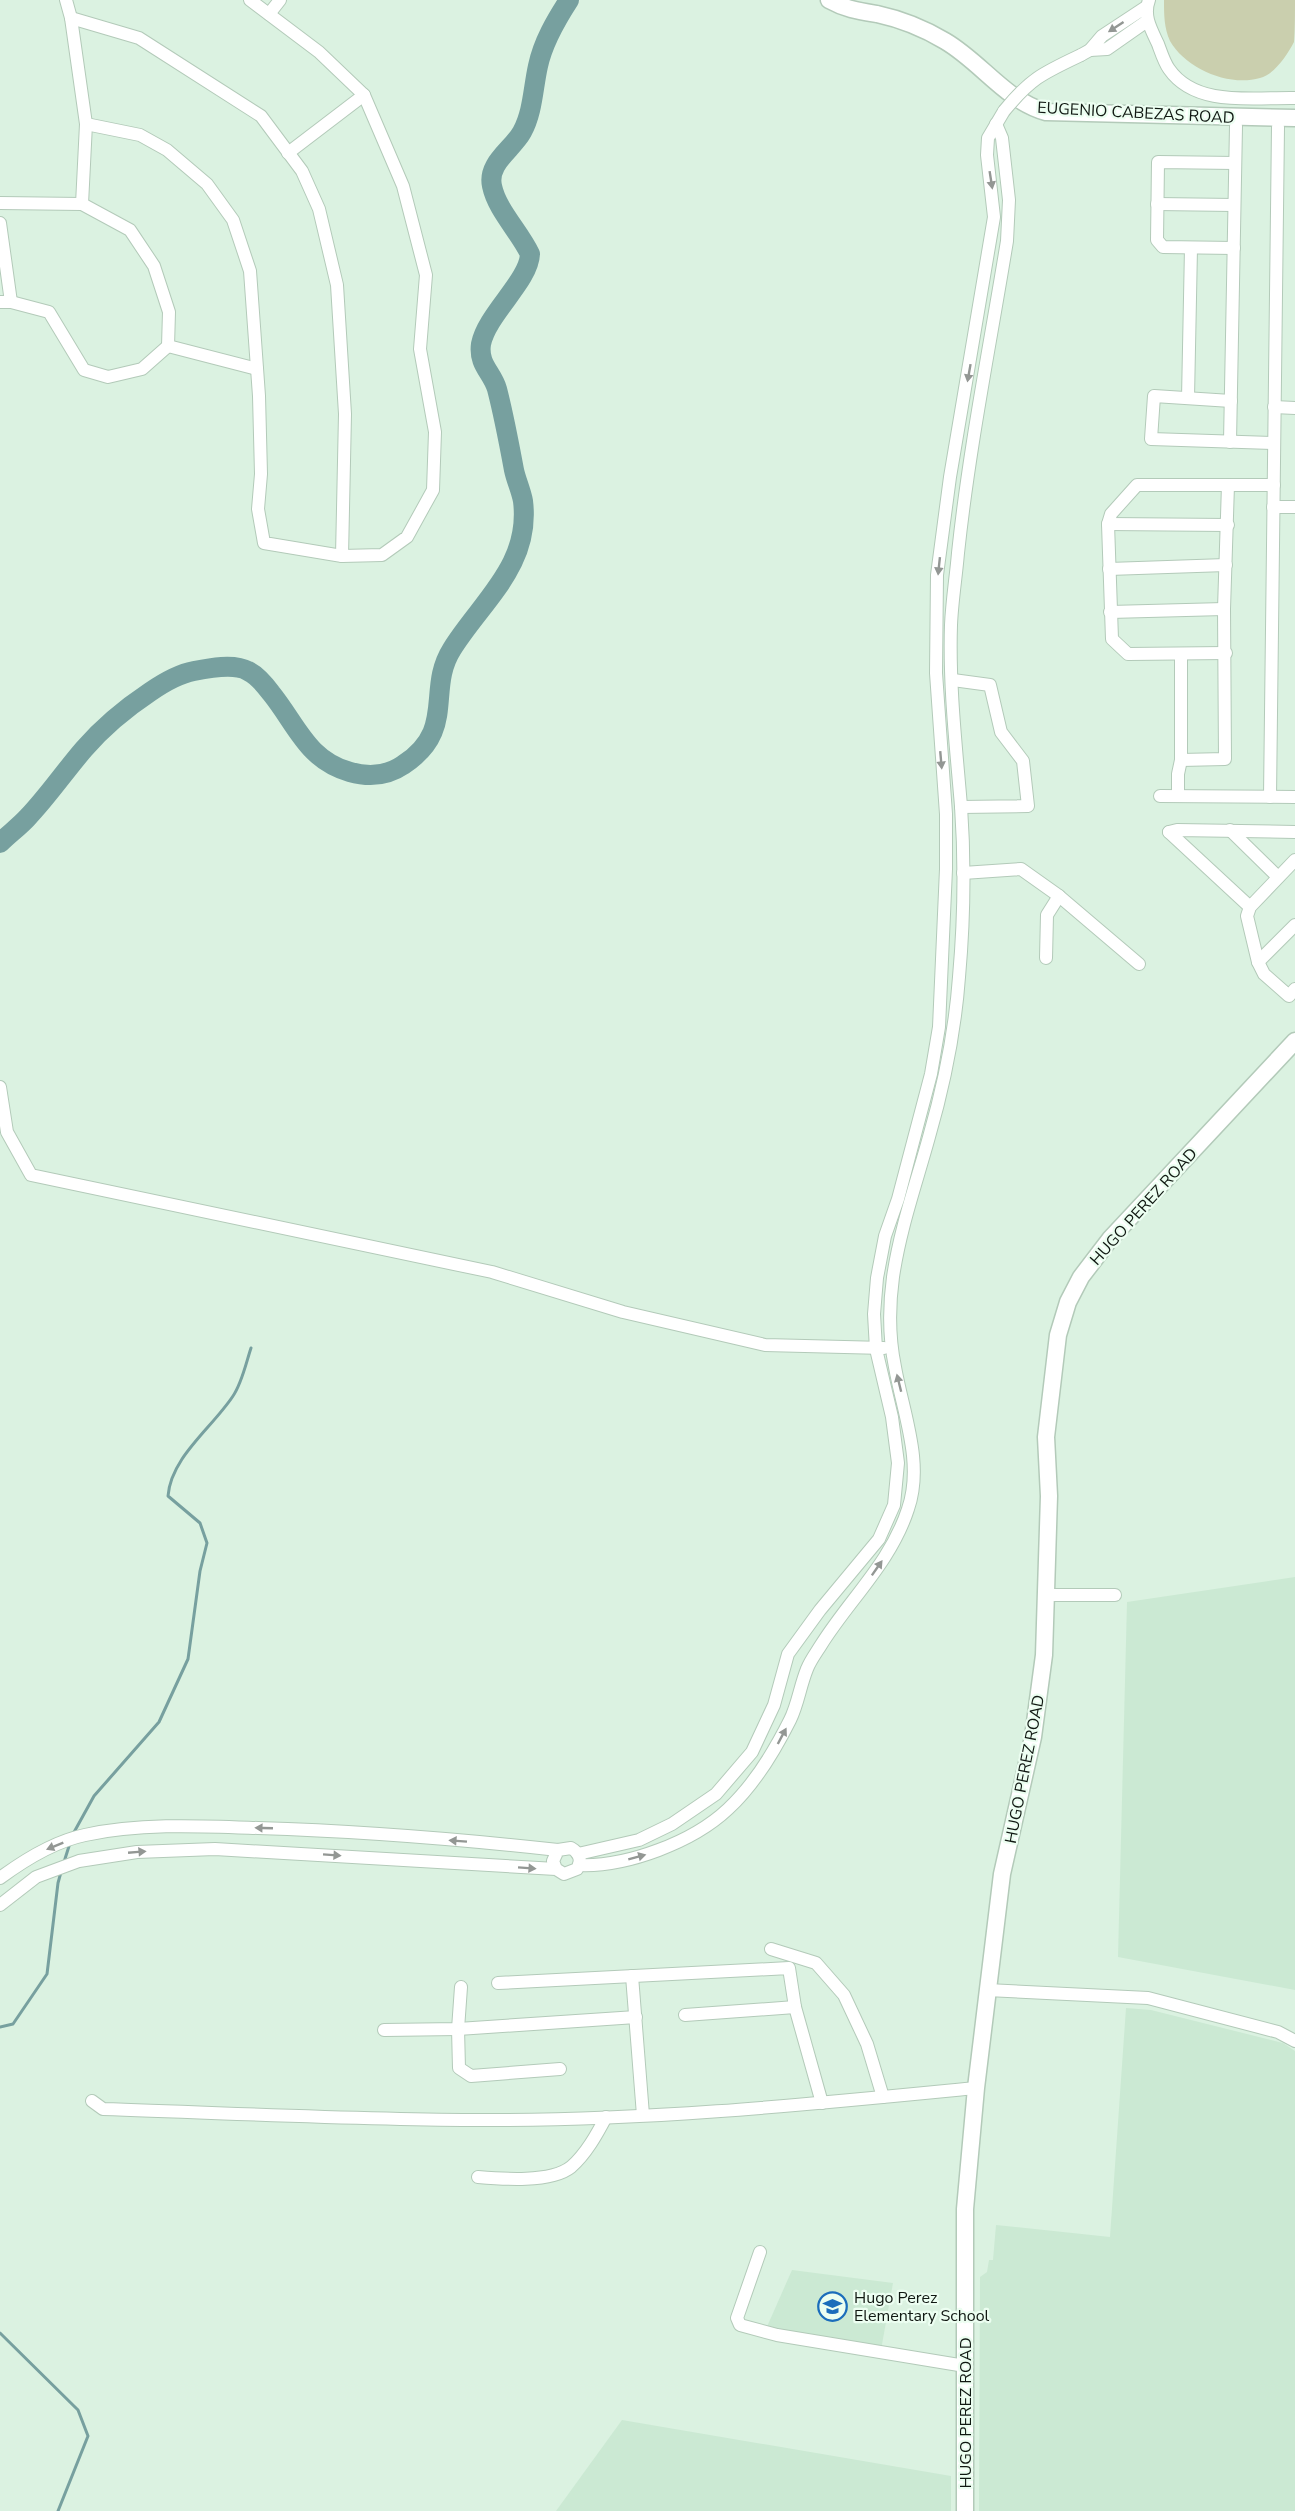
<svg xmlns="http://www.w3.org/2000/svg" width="1295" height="2511" font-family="'Nunito Sans',sans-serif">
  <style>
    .built { fill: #cbe9d3 }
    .green { fill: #cacfae }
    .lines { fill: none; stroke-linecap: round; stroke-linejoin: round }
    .stream { stroke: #77a09f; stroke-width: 3 }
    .river { stroke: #77a09f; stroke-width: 20 }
    .street-casing { stroke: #b3cab9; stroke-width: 14 }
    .secondary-casing { stroke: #b3cab9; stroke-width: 19 }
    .street { stroke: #fff; stroke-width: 12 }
    .secondary { stroke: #fff; stroke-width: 16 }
    .street-bridge-casing { stroke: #b3cab9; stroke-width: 14; stroke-linecap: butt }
    .street-bridge { stroke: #fff; stroke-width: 12 }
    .oneway { fill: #939794 }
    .labels { text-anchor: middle; stroke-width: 4.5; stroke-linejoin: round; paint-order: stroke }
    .street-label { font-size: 16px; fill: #101812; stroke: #ecfef1 }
    .poi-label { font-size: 16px; fill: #101812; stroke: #ecfef1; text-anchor: start }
  </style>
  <rect width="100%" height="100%" fill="#dbf2e1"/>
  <g class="built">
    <path d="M1295,1577V1990L1118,1957L1127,1602Z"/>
    <path d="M1126,2008L1151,2010L1283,2043L1295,2051V2511H979L980,2277L987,2272L989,2260H993L996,2225L1110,2237Z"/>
    <path d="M792,2270L893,2283L881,2350L766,2329Z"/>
    <path d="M622,2420L951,2476V2511H556Z"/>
  </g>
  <path class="green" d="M1164,0H1295C1295,12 1295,31 1294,42C1287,55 1275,74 1260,78C1229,87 1186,69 1170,41C1164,28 1164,14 1164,0Z"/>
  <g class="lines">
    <g class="stream">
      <path d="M73,1834L94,1796L159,1722L188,1659L200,1571L207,1543L200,1523L168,1496C171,1457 212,1428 233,1396C242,1383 246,1363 251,1348"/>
      <path d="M64,1862L70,1843"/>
      <path d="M0,2027L13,2024L47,1974L58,1883L61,1872"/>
      <path d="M0,2333L78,2410L88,2436L58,2511"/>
    </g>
    <path class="river" d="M0,843C9,834 20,826 28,817C48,796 65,771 84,749C103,727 126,708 150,692C163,683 178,674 194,671C209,668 234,663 248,671C257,675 265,685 271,693C297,725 307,760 350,772C368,777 387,776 403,765C457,730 426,690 452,649C482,601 531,565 523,501C521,490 516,480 514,470C509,443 504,416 497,389C492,372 478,365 481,344C487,314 529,281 530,254C519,231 497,210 492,186C487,163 512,150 522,132C533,112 533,88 538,66C543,42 556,20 569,0"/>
    <defs>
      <g id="street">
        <path d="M66,0L71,18L86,124L82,204"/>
        <path d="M1149,0C1143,16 1151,29 1158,44C1161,52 1164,62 1169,69C1196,108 1255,97 1295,98"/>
        <path d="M269,14L280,0"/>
        <path d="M71,18L139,38L261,116L302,171L319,209L337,285L345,414L342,556"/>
        <path d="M1090,50L1107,49L1147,21"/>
        <path d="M1081,55L1090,50L1102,36L1146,7"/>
        <path d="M86,124L140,135L167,150L207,184L233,220L250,271L259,396L261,474L258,509L264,543L342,556L382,555L407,537L433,490L435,432L420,349L426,275L403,186L364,95L319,52L250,0"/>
        <path d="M288,153L364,95"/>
        <path d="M0,203L82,204L130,230L154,266L169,312L168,346"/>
        <path d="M1157,204L1234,205"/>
        <path d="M0,223L11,302"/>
        <path d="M1234,248L1163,247L1157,240L1158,162L1235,163"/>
        <path d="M0,302H11L49,312L84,370L108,377L142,369L168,346"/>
        <path d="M168,346L257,369"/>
        <path d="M1188,398L1191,248"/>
        <path d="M1231,401L1154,396L1151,439L1274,443"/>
        <path d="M1274,407L1295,408"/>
        <path d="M1230,442L1236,126"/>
        <path d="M1273,507H1295"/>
        <path d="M1108,524L1228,525"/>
        <path d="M1109,569L1226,565"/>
        <path d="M1110,612L1224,609"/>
        <path d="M1226,653L1128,654L1112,639L1108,524L1111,514L1137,485H1274"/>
        <path d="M953,680L990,685L1001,732L1023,761L1028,806L961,807"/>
        <path d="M1181,760L1225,759L1224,609L1228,485"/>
        <path d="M1160,796L1295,797"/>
        <path d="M1178,796V774L1181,760V654"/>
        <path d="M1270,797L1278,127"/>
        <path d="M1230,830L1278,877"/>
        <path d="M1169,832L1177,830L1295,832"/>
        <path d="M1169,832L1250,907"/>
        <path d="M1295,860L1250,907L1247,916L1258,962L1264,974L1289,996L1295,989"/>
        <path d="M963,873L1021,869L1059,896L1139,964"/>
        <path d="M1046,958L1047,915L1059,896"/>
        <path d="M1258,962L1295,925"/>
        <path d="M0,1087L7,1132L31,1175L492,1272L623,1312L765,1345L884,1348"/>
        <path d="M1045,1595H1115"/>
        <path d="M578,1854L639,1840L672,1824L716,1794L752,1752L774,1705L788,1654L820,1610L879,1539L894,1505L898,1463L892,1417L876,1349L874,1314L877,1278L885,1236L898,1199L931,1074L939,1027L946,869V814L936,673L937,575L950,477L994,217L987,155L988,138L1004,111"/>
        <path d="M579,1865C627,1867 693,1842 728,1809C755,1784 774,1752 790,1720C798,1704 800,1686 807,1669C810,1661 816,1653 821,1645C849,1600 891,1562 908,1509C924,1463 903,1413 895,1367C889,1338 889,1306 893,1277C900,1229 916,1184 929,1137C944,1085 955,1032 959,977C964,921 965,863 961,806C956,746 949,686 951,625C952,601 956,577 958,553C969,449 990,345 1007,241L1009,200L1002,138L996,124"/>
        <path d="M0,1878C23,1861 56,1841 85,1835C140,1823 201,1826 258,1828C358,1831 458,1839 558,1850"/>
        <path d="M0,1905L36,1877L79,1861L137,1852L215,1849L556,1869L564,1874L577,1869C582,1861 580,1853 571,1848L558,1850L553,1861L556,1869"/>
        <path d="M771,1949L816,1963L844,1995L867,2044L883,2097"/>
        <path d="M632,1976L643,2115"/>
        <path d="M498,1983L789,1968L795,2007L822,2103"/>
        <path d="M461,1987L458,2029L459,2068L471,2076L560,2069"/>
        <path d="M987,1990L1148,1998L1278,2032L1295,2041"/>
        <path d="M685,2015L795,2007"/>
        <path d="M384,2030L458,2029L636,2017"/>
        <path d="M92,2101L103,2109C230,2113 357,2120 483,2120C648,2121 812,2104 976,2088"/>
        <path d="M478,2177C502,2179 551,2183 571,2167C586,2154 597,2134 606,2117"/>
        <path d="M760,2252L737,2318L740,2325L777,2335L965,2366"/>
      </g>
      <g id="secondary">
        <path d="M829,0C845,9 859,11 877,14C900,19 925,29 945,41C981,62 1006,101 1046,112L1295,118"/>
        <path d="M965,2511V2209L976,2088L1002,1874L1033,1737L1044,1655L1049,1496L1046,1437L1058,1335L1068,1302L1081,1277L1110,1239L1295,1041"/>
      </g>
    </defs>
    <use href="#street" class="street-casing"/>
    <use href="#secondary" class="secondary-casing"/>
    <use href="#street" class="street"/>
    <use href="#secondary" class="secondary"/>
    <defs>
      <path id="street-bridge" d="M1004,111C1031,78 1043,73 1081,55"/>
    </defs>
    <use href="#street-bridge" class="street-bridge-casing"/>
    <use href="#street-bridge" class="street-bridge"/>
  </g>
  <defs><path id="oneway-solid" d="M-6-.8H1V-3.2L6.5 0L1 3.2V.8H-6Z" transform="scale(1.5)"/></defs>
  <g class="oneway">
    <use href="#oneway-solid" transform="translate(1116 27) rotate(147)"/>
    <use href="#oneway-solid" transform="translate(991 180) rotate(81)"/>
    <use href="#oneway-solid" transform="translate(969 373) rotate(100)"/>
    <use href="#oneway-solid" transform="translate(939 566) rotate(96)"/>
    <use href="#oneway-solid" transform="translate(941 760) rotate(85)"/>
    <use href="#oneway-solid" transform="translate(899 1383) rotate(-104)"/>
    <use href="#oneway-solid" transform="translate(877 1568) rotate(-55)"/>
    <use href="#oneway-solid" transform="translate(782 1736) rotate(-62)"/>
    <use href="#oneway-solid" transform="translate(264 1828) rotate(-178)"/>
    <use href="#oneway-solid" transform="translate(458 1841) rotate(-176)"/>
    <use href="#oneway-solid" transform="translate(55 1846) rotate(158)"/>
    <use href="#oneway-solid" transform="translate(137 1852) rotate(-5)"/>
    <use href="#oneway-solid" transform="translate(332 1855) rotate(4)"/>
    <use href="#oneway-solid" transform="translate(637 1857) rotate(-15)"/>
    <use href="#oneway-solid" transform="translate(527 1868) rotate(4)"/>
  </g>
  <defs>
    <symbol id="school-ring" viewBox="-11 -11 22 22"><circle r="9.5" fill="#ecfef1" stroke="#1b6dbb" stroke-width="1.5"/><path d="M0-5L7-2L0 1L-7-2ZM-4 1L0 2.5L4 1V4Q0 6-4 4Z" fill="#1b6dbb"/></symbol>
  </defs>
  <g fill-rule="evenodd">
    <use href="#school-ring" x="816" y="2290" width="33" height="33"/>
  </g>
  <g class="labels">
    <g class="street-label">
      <text transform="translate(1136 112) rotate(3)" y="6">EUGENIO CABEZAS ROAD</text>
      <text transform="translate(1143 1206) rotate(-48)" y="6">HUGO PEREZ ROAD</text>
      <text transform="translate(1024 1769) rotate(-79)" y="6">HUGO PEREZ ROAD</text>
      <text transform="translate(965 2413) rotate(-90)" y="6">HUGO PEREZ ROAD</text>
    </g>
    <g class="poi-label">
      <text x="854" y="2303">Hugo Perez<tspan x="854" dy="18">Elementary School</tspan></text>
    </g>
  </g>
</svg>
